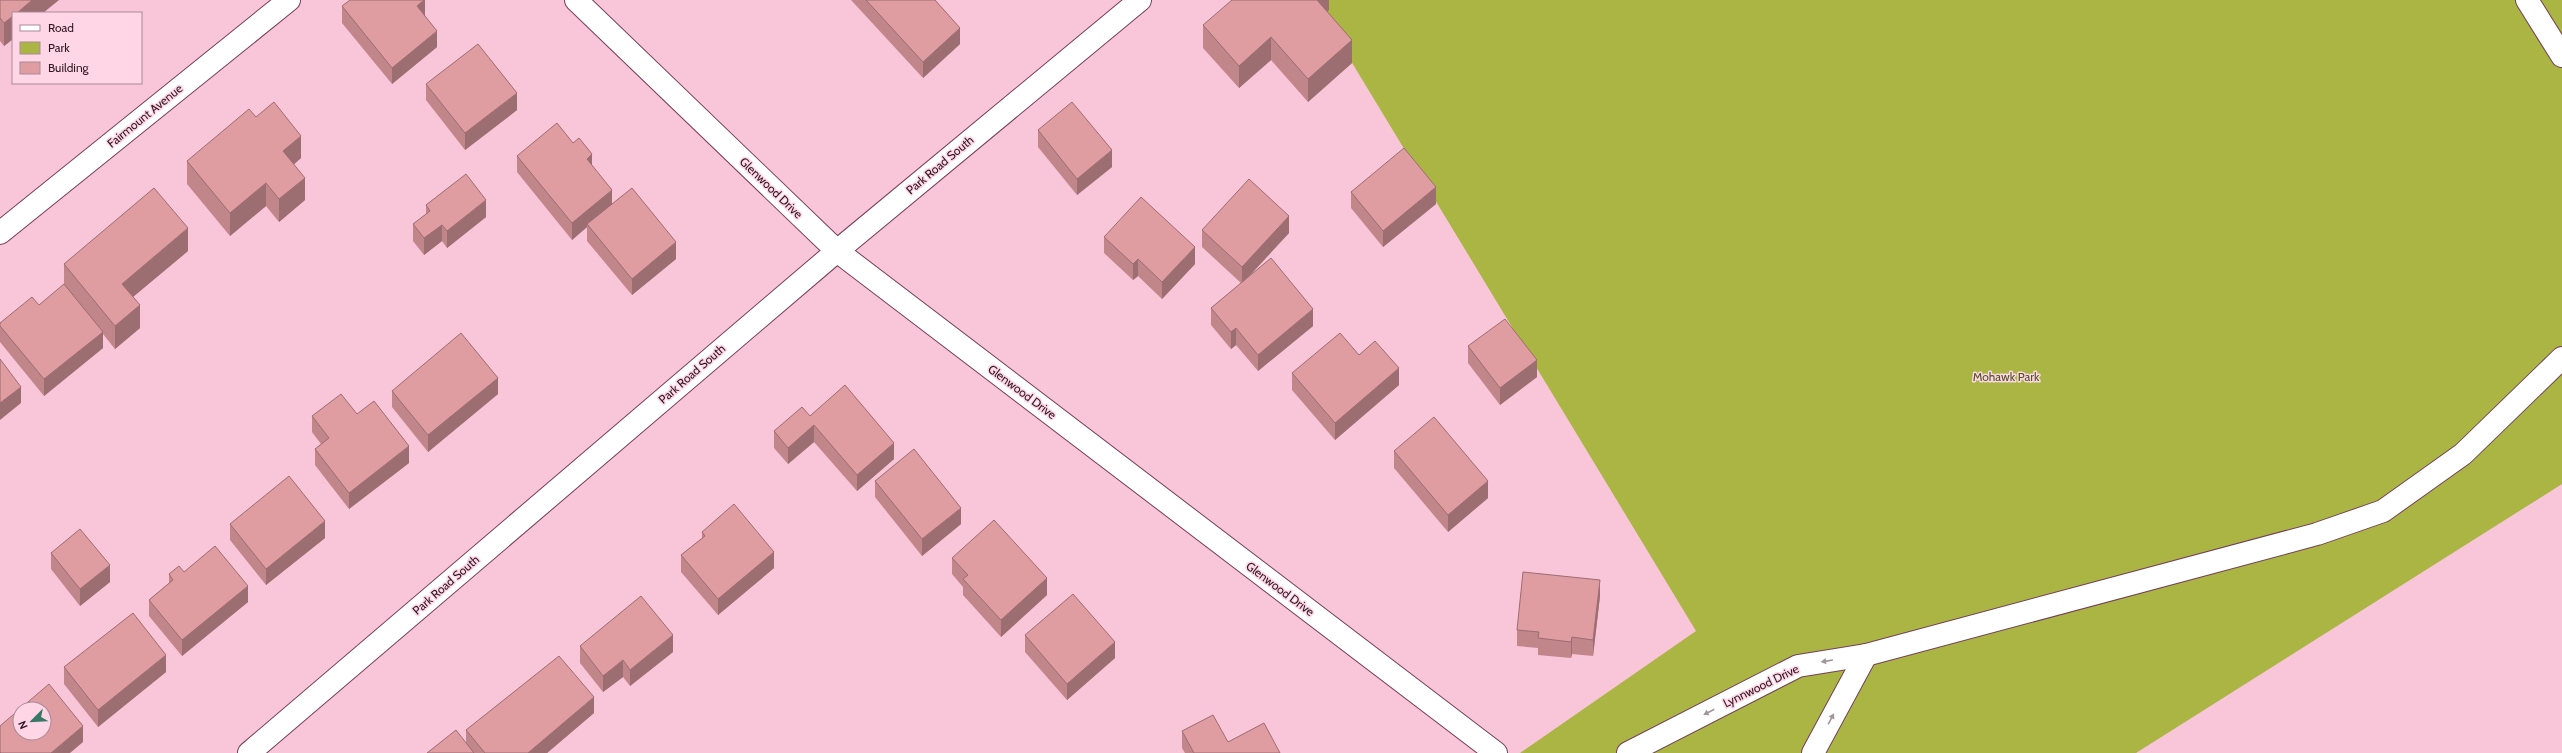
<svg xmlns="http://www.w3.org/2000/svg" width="2562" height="753" font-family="Cabin,sans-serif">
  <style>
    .green { fill: #abb544 }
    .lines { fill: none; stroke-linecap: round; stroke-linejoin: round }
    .minor-casing { stroke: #764057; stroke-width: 24 }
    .minor { stroke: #fff; stroke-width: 22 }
    .wall { fill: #c0868a }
    .shaded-wall { fill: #9c6d71 }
    .building { fill: #df9ca1; stroke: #9c6d71; fill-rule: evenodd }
    .oneway { fill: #a1979b }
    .labels { text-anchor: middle; stroke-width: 3; stroke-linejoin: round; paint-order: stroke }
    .street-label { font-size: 12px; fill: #2e1721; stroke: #fed6e5 }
    .park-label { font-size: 12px; fill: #4f5423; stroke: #fed6e5 }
  </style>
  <rect width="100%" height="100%" fill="#f9c5d9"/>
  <path class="green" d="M1314,0H2562V484L2136,753H1520L1696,631Z"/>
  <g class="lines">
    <defs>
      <g id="minor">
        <path d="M576,0L837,251L1496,753"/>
        <path d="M2527,0L2562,56"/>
        <path d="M0,233L289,0"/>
        <path d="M249,753L837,251L1140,0"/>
        <path d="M1628,753L1798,666L1866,655L2317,534L2383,511L2463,454L2562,358"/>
        <path d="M1813,753L1866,655"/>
      </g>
    </defs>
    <use href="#minor" class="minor-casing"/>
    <use href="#minor" class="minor"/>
  </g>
  <g class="wall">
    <path d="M0,0L13,13V39L4,46L0,41Z"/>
    <path d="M425,0V15L437,47L392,84L342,23V6Z"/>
    <path d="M851,0H935L960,44L923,78Z"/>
    <path d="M1329,0V10L1327,12L1352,63L1308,102L1271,60L1239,88L1203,48V25Z"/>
    <path d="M426,84L517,110L465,150L426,100Z"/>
    <path d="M256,117L301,158L294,164L305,200L279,222L266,206L230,236L187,184V161Z"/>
    <path d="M1038,130L1112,167L1077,195L1038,147Z"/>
    <path d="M573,143L592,165L612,204L676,259L632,295L587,241V227L572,240L517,172V156Z"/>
    <path d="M1351,192L1436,204L1383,247L1351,208Z"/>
    <path d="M426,205L486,217L447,248L442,241L424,255L413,241V224L426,214Z"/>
    <path d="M1202,230L1289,233L1247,278L1313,326L1258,371L1236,345L1231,349L1211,325V308L1241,283L1202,247Z"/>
    <path d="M1104,237L1195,264L1162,299L1138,276L1133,280L1104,253Z"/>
    <path d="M188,251L133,297L140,328L115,349L103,334V348L44,396L0,342V323L39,305L64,285V264Z"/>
    <path d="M1468,346L1537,377L1500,405L1468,363Z"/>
    <path d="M1359,355L1399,385L1335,440L1292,390V373Z"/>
    <path d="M392,391L498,394L428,452L392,407Z"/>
    <path d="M357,414L409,463L349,509L315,465V449L321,444L312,432V416Z"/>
    <path d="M810,416L894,459L857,491L814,442L788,464L774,448V431Z"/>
    <path d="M1394,451L1488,498L1448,532L1394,468Z"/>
    <path d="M875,481L961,524L922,556L875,497Z"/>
    <path d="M230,524L325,538L266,585L230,540Z"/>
    <path d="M702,532L774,568L718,615L681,572V555L702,538Z"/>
    <path d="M51,553L110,582L80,606L51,569Z"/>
    <path d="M952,558L1047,595L1001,637L963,595V587L952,574Z"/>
    <path d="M184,572L248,602L182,656L149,616V600L169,583V574Z"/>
    <path d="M1600,596L1593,656L1572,654L1571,658L1538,655V648L1517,646V630Z"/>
    <path d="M1025,635L1115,658L1067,700L1025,652Z"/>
    <path d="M580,646L673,652L630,686L623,677L603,692L580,663Z"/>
    <path d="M64,667L166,672L98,727L64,684Z"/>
    <path d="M594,713L547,753H427L466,743V730Z"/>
    <path d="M1182,731L1228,742L1280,753H1185L1182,748Z"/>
  </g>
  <g class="shaded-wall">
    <path d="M32,0H59L43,13H17Z"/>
    <path d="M424,0H425V16L417,6Z"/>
    <path d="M1316,0H1329V10L1316,22Z"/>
    <path d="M13,16V39L4,46V23Z"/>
    <path d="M960,28V44L923,78V62Z"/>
    <path d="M437,31V47L392,84V68Z"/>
    <path d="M1271,37V60L1239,88V66Z"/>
    <path d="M1352,40V63L1308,102V79Z"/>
    <path d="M517,93V110L465,150V133Z"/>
    <path d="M301,136V158L283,174V151Z"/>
    <path d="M1112,150V167L1077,195V179Z"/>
    <path d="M592,154V171L587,159Z"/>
    <path d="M305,178V200L279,222V199Z"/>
    <path d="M266,183V206L230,236V213Z"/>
    <path d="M1436,187V204L1383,247V231Z"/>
    <path d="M612,190V207L587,224V227L572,240V223Z"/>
    <path d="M486,200V217L447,248V231Z"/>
    <path d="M1289,216V233L1242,284V267Z"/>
    <path d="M442,225V241L424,255V238Z"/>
    <path d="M188,228V251L122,306V284Z"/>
    <path d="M676,242V259L632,295V279Z"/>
    <path d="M1195,247V264L1162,299V282Z"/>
    <path d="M1138,259V276L1133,280V264Z"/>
    <path d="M140,305V328L115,349V326Z"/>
    <path d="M1313,309V326L1258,371V355Z"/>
    <path d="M1236,328V345L1231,349V332Z"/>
    <path d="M103,332V348L44,396V379Z"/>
    <path d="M1537,360V377L1500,405V388Z"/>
    <path d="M1399,368V385L1335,440V423Z"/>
    <path d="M498,378V394L428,452V435Z"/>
    <path d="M21,387V403L0,420V403Z"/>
    <path d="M814,425V442L788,464V448Z"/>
    <path d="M894,443V459L857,491V475Z"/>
    <path d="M409,446V463L349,509V493Z"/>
    <path d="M1488,481V498L1448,532V515Z"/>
    <path d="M961,508V524L922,556V539Z"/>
    <path d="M325,521V538L266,585V569Z"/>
    <path d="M774,552V568L718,615V599Z"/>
    <path d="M110,565V582L80,606V589Z"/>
    <path d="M1047,578V595L1001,637V620Z"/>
    <path d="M1600,580V596L1593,656V640Z"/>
    <path d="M248,586V602L182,656V640Z"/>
    <path d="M673,635V652L630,686V670Z"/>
    <path d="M1572,637V654L1571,658V642Z"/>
    <path d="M1115,642V658L1067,700V684Z"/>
    <path d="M166,655V672L98,727V710Z"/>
    <path d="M623,660V677L603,692V676Z"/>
    <path d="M594,697V713L547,753H528Z"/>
    <path d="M83,726V742L70,753H51Z"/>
  </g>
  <g class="building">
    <path d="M0,0H32L17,13H13V16L4,23L0,18Z"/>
    <path d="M350,0H424L417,6L437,31L392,68L342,6Z"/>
    <path d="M866,0H935L960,28L923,62Z"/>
    <path d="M1232,0H1317L1352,40L1308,79L1271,37L1239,66L1203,25Z"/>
    <path d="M478,44L517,93L465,133L426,84Z"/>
    <path d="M274,102L301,136L283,151L305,178L279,199L266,183L230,213L187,161L249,109L256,117Z"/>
    <path d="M1072,102L1112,150L1077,179L1038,130Z"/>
    <path d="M557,123L573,143L579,138L592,154L587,159L612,190L572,223L517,156Z"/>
    <path d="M1404,148L1436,187L1383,231L1351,192Z"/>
    <path d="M466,174L486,200L447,231L442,225L424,238L413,224L430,211L426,205Z"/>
    <path d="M1249,179L1289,216L1242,267L1202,230Z"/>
    <path d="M154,188L188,228L122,284L140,305L115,326L64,264Z"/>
    <path d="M632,188L676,242L632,279L587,224Z"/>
    <path d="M1141,197L1195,247L1162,282L1138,259L1133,264L1104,237Z"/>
    <path d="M1271,258L1313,309L1258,355L1236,328L1231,332L1211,308Z"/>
    <path d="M64,284L103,332L44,379L0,326V323L32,297L39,305Z"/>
    <path d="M1505,319L1537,360L1500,388L1468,346Z"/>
    <path d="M461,333L498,378L428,435L392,391Z"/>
    <path d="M1340,333L1359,355L1375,341L1399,368L1335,423L1292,373Z"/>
    <path d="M0,359L21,387L0,403Z"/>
    <path d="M845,385L894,443L857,475L814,425L788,448L774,431L802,407L810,416Z"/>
    <path d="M341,394L357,414L374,401L409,446L349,493L315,449L329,438L312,416Z"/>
    <path d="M1434,417L1488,481L1448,515L1394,451Z"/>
    <path d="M914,449L961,508L922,539L875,481Z"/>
    <path d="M289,476L325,521L266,569L230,524Z"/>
    <path d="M734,504L774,552L718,599L681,555L705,536L702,532Z"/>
    <path d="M994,520L1047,578L1001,620L963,579L968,575L952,558Z"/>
    <path d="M80,529L110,565L80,589L51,553Z"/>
    <path d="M215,546L248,586L182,640L149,600L173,580L169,574L179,566L184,572Z"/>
    <path d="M1523,572L1600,580L1593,640L1572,637L1571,642L1538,638L1539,632L1517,630Z"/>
    <path d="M1073,594L1115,642L1067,684L1025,635Z"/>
    <path d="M641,596L673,635L630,670L623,660L603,676L580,646Z"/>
    <path d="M133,613L166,655L98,710L64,667Z"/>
    <path d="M559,656L594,697L528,753H485L466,730Z"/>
    <path d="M49,684L83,726L51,753H1L0,752V726ZM20,709H44V733H20Z"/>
    <path d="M1213,715L1228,742L1264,723L1280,753H1194L1182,731Z"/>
    <path d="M456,730L474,753H427Z"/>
  </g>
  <defs><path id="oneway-solid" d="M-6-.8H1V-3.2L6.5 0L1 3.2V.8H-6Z"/></defs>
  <g class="oneway">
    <use href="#oneway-solid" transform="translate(1827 661) rotate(171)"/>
    <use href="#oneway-solid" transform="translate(1709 712) rotate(153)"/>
    <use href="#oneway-solid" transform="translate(1831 719) rotate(-62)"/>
  </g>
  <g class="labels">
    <g class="street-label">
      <text transform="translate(145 116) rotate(-39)" y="4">Fairmount Avenue</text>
      <text transform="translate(940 165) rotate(-40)" y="4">Park Road South</text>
      <text transform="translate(771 188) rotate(44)" y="4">Glenwood Drive</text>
      <text transform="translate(692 374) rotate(-41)" y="4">Park Road South</text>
      <text transform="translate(1022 392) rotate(37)" y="4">Glenwood Drive</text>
      <text transform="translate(446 585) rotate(-41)" y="4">Park Road South</text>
      <text transform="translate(1280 589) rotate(37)" y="4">Glenwood Drive</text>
      <text transform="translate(1761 686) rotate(-26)" y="4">Lynnwood Drive</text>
    </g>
    <g class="park-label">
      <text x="2006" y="381">Mohawk Park</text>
    </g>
  </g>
  <rect x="12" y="12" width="130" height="72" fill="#fed6e5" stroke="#ab8a97"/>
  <rect x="20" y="25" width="20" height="6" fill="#ffffff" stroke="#ab8a97"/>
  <text x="48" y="32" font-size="12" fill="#2e1721">Road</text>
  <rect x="20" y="42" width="20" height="12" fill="#abb544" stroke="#ab8a97"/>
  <text x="48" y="52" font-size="12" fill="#2e1721">Park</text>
  <rect x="20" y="62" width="20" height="12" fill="#df9ca1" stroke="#ab8a97"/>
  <text x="48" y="72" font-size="12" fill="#2e1721">Building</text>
  <g transform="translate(32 721) rotate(246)"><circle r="19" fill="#fed6e5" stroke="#ab8a97"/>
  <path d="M0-3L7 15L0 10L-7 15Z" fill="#377867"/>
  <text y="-6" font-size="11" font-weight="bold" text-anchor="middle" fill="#2e1721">N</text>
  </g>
</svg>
